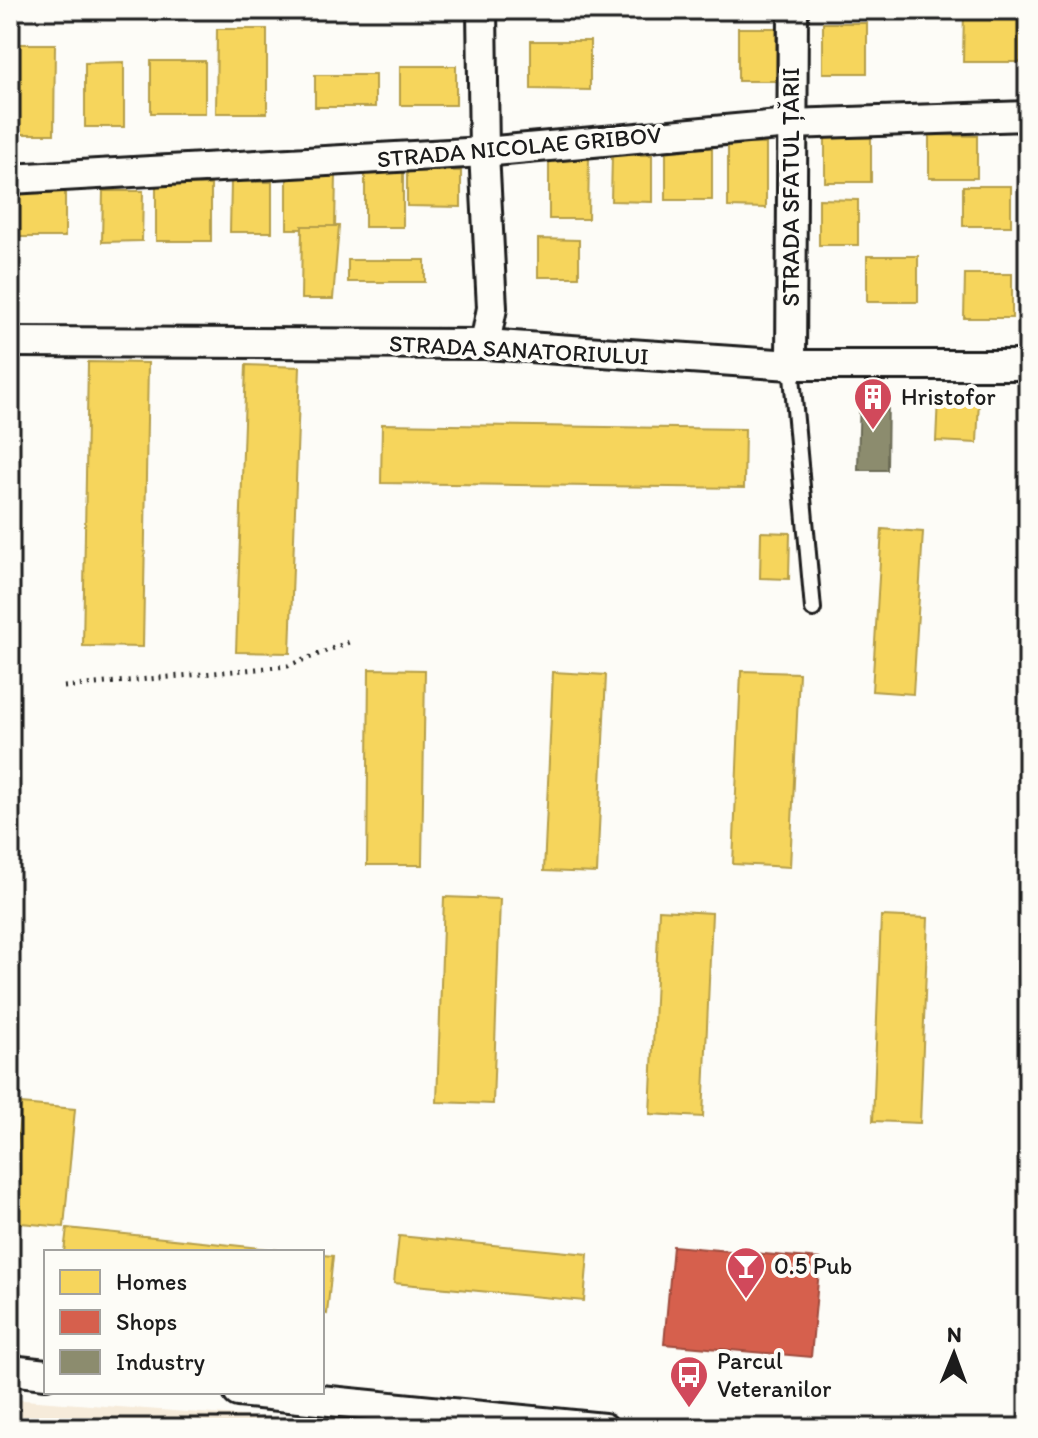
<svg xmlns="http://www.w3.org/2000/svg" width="1038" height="1438" font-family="Itim,sans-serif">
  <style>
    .built { fill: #f6ebda }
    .homes { fill: #f6d55c; stroke: #b59e49; stroke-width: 2 }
    .shops { fill: #d6604d; stroke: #9e4c3e; stroke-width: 2 }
    .industry { fill: #8c8c6e; stroke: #6a6a55; stroke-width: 2 }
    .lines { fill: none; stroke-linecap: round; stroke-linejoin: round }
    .service-casing { stroke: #1c1c1c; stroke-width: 20 }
    .minor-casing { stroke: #1c1c1c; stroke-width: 34 }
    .path { stroke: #1c1c1c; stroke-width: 5; stroke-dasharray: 2 6; stroke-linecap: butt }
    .service { stroke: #fdfcf7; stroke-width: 14 }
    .minor { stroke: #fdfcf7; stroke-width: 28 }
    .labels { text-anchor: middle; stroke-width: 8; stroke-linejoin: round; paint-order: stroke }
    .street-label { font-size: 24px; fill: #1c1c1c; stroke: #fdfcf7 }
    .poi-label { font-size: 24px; fill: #1c1c1c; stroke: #fdfcf7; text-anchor: start }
  </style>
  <rect width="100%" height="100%" fill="#fdfcf7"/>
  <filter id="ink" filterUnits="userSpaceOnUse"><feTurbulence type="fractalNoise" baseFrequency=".0125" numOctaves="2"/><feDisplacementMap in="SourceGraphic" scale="16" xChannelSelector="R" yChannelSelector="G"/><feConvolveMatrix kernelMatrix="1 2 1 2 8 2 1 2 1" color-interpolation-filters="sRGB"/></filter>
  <g filter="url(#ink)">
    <g class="built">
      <path d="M1026,776H1028V1210H1016Z"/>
      <path d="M10,1399L379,1426V1428H10Z"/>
    </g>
    <g class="homes">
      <path d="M964,10H1021V62H963Z"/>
      <rect x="823" y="23" width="44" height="50"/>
      <rect x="738" y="28" width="38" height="53"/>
      <path d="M217,29H267V113H216Z"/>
      <path d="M531,41H590V90L531,89Z"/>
      <path d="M10,44H55L54,134H10Z"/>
      <rect x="151" y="61" width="54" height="52"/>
      <path d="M124,62V127H85V63Z"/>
      <rect x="400" y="66" width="56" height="39"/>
      <rect x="315" y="75" width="60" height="32"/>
      <path d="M929,135L977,136V178H929Z"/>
      <path d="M825,137L871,138V182H825Z"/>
      <path d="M728,144H766V208L728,207Z"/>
      <rect x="666" y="147" width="46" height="53"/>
      <path d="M612,155H652V202L611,201Z"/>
      <path d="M589,157L588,219H549V158Z"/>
      <path d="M365,161L403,162V227H365Z"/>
      <path d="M407,170L461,171V207L407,206Z"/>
      <path d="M287,174H336L335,229H287Z"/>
      <path d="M231,182H272V232H230Z"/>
      <rect x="156" y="185" width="55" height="56"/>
      <rect x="963" y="186" width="48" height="40"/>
      <rect x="18" y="187" width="47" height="50"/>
      <path d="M103,191H143L142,241L102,242Z"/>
      <path d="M819,199L858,200V245H819Z"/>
      <path d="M302,226H339L333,299H301Z"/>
      <path d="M538,239L579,240V277H538Z"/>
      <rect x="867" y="256" width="51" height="46"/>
      <rect x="348" y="260" width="77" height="22"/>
      <path d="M965,274H1012V318H964Z"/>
      <path d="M88,362L148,363L143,647L83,646Z"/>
      <path d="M246,365L300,367L290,653L236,652Z"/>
      <path d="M938,397L979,399L977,443L936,441Z"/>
      <path d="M382,424L745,429L744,488L381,483Z"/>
      <path d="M882,529L923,532L913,694L872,691Z"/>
      <path d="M761,532L790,533L789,579L760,578Z"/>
      <path d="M369,669L425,670L422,865H367Z"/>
      <path d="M741,671L799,673L790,867L733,864Z"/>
      <path d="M553,672L606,675L597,873L544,871Z"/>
      <path d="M444,897L500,899L493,1104L437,1102Z"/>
      <path d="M659,910L712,913L703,1117L650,1114Z"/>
      <path d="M881,916L928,918L920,1123L873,1121Z"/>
      <path d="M21,1104L75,1109L64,1227L10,1222Z"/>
      <path d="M67,1228L298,1252H64Z"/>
      <path d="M399,1236L588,1254L584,1301L394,1283Z"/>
      <path d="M322,1255L333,1256L327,1314L322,1313Z"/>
    </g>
    <path class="shops" d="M673,1246L820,1259L811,1357L664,1344Z"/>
    <path class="industry" d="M860,392H888L887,470H858Z"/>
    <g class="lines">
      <defs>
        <path id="service" d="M791,365L813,609"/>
        <g id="minor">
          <path d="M482,10L484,152L492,308L485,344"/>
          <path d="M10,179L484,152L790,124L1028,116"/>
          <path d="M10,342L485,344L791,365H1028"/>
          <path d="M791,365L793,10"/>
          <path d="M10,1370L46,1374"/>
          <path d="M238,1392L604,1428"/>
        </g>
      </defs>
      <use href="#service" class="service-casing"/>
      <use href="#minor" class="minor-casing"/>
      <path class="path" d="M64,687L288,666L349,642"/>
      <use href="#service" class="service"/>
      <use href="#minor" class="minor"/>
    </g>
  </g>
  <defs>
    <symbol id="building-pin" viewBox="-11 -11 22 30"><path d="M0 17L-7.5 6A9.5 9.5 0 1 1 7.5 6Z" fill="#d1495b" stroke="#fdfcf7"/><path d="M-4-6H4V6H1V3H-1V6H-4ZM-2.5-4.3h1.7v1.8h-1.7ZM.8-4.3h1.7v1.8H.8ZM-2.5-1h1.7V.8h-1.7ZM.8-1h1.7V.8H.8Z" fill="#fff"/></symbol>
    <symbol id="bar-pin" viewBox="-11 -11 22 30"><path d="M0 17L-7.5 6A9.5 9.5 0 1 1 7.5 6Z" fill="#d1495b" stroke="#fdfcf7"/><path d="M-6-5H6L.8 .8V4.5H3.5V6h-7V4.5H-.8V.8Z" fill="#fff"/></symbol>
    <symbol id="bus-pin" viewBox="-11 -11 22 30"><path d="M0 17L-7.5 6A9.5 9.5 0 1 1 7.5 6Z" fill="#d1495b" stroke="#fdfcf7"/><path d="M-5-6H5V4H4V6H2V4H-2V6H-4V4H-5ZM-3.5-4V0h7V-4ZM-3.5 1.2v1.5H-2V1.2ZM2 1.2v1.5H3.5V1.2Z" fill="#fff"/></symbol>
  </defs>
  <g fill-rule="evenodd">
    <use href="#building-pin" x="851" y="375" width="44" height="60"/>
    <use href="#bar-pin" x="724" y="1244" width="44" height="60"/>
    <use href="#bus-pin" x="667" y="1353" width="44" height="60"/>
  </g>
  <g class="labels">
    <g class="street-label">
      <text transform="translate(519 147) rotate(-5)" y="8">STRADA NICOLAE GRIBOV</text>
      <text transform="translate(791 187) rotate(-90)" y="8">STRADA SFATUL ȚĂRII</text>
      <text transform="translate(519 350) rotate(3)" y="8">STRADA SANATORIULUI</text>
    </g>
    <g class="poi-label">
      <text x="901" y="405">Hristofor</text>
      <text x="774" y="1274">0.5 Pub</text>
      <text x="717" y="1369">Parcul<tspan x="717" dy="28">Veteranilor</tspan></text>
    </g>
  </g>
  <rect width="1038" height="1438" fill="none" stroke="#fdfcf7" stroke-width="40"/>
  <rect x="20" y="20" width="998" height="1398" fill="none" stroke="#1c1c1c" stroke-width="3" filter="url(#ink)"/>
  <rect x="44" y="1250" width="280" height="144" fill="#fdfcf7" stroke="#a3a29f" stroke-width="2"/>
  <rect x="60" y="1270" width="40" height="24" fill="#f6d55c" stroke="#a3a29f" stroke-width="2"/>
  <text x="116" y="1290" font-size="24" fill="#1c1c1c">Homes</text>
  <rect x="60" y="1310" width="40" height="24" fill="#d6604d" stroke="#a3a29f" stroke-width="2"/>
  <text x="116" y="1330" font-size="24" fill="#1c1c1c">Shops</text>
  <rect x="60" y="1350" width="40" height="24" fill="#8c8c6e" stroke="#a3a29f" stroke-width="2"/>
  <text x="116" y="1370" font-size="24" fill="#1c1c1c">Industry</text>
  <g transform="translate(954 1354) rotate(1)" stroke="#fdfcf7" stroke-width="6" paint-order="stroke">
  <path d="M0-6L14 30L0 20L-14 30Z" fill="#1c1c1c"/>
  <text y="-12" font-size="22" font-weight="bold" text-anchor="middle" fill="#1c1c1c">N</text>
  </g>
</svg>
